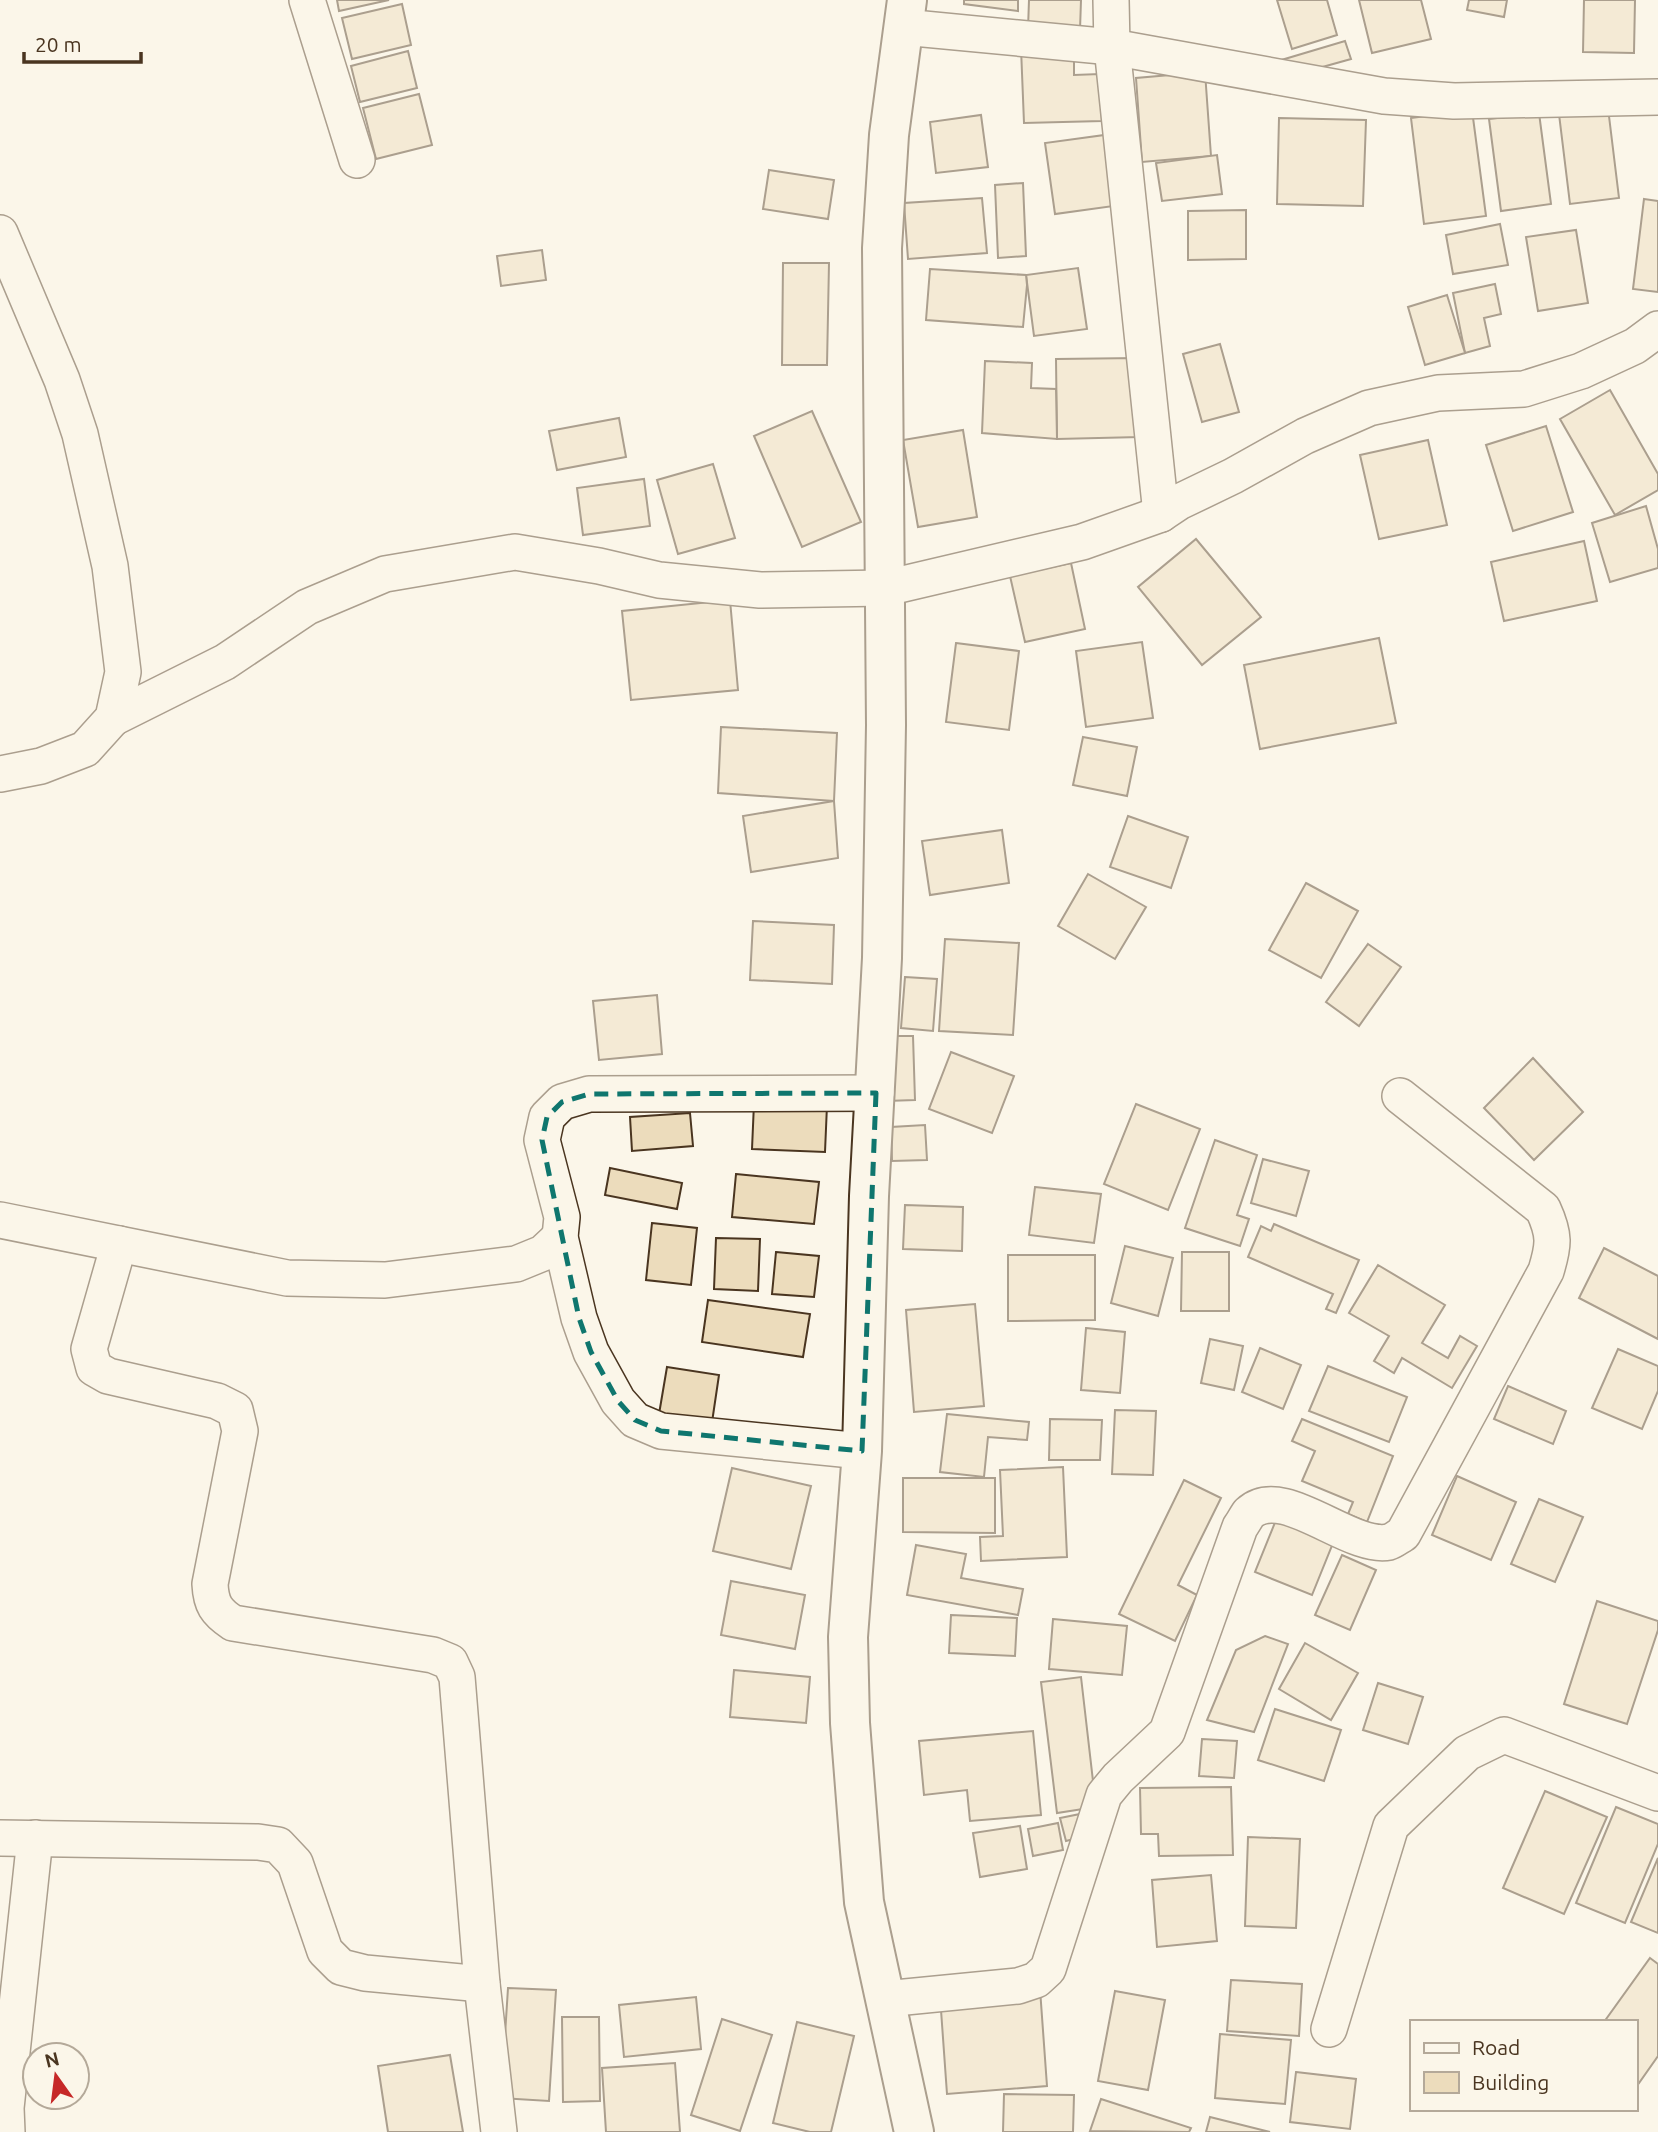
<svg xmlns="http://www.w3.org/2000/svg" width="1658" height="2132" font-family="Ubuntu,sans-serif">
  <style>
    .building { fill: #ecdcbc; stroke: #4a3520; stroke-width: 2 }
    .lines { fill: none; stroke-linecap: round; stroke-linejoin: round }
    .street-casing { stroke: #4a3520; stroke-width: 38 }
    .secondary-casing { stroke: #4a3520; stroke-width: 42 }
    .street { stroke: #fbf6e9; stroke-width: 35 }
    .secondary { stroke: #fbf6e9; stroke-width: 38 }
    .marked { fill: none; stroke: #0f766e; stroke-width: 5; stroke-dasharray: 14 9; stroke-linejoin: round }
  </style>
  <rect width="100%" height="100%" fill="#fbf6e9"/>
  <g class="building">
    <path d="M337,0H389L339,11Z"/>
    <path d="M964,0H1018V11L964,4Z"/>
    <path d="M1029,0H1081L1080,30L1028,29Z"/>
    <path d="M1277,0H1327L1337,35L1292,49Z"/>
    <path d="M1359,0H1421L1431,39L1372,53Z"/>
    <path d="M1469,0H1507L1504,17L1467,10Z"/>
    <path d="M1584,0H1635L1634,53L1583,52Z"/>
    <path d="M402,4L411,45L352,59L342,18Z"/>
    <path d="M1345,41L1351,59L1283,78L1278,61Z"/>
    <path d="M1074,47V75L1100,74L1102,121L1024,123L1021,48Z"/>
    <path d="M408,51L417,88L360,102L351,66Z"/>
    <path d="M1205,72L1211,156L1142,162L1136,78Z"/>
    <path d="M419,94L432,145L376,159L363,108Z"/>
    <path d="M1608,108L1619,198L1570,204L1559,114Z"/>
    <path d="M1472,110L1486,216L1424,224L1411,118Z"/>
    <path d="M1539,113L1551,204L1501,211L1489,119Z"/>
    <path d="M981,115L988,167L936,173L930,122Z"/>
    <path d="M1279,118L1366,120L1363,206L1277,204Z"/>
    <path d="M1112,134L1121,205L1055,214L1045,143Z"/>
    <path d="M1217,155L1222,194L1162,201L1156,163Z"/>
    <path d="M769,170L834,180L828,219L763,209Z"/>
    <path d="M1023,183L1026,256L998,258L995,185Z"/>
    <path d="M982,198L987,253L908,259L904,203Z"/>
    <path d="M1644,199L1658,201V292L1633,289Z"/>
    <path d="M1246,210V259L1188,260V211Z"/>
    <path d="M1500,224L1508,265L1453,274L1446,235Z"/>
    <path d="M1576,230L1588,303L1538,311L1526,237Z"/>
    <path d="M542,250L546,280L501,286L497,256Z"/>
    <path d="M783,263H829L827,365H782Z"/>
    <path d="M1078,268L1087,329L1034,336L1026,275Z"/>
    <path d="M930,269L1026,275L1027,285L1023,327L926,320Z"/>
    <path d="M1495,284L1501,314L1484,318L1490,346L1465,353L1453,293Z"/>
    <path d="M1447,295L1465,353L1425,365L1408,307Z"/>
    <path d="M1220,344L1239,412L1202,422L1183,354Z"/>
    <path d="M1138,358L1140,437L1057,439L1056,359Z"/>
    <path d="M985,361L1032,363L1031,388L1056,389L1057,439L982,433Z"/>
    <path d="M1610,390L1658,474V490L1615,515L1560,419Z"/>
    <path d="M812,411L861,522L802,547L754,436Z"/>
    <path d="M619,418L626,457L557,470L549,431Z"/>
    <path d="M1546,426L1573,512L1513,531L1486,445Z"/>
    <path d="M963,430L977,517L918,527L903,440Z"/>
    <path d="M1428,440L1447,525L1379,539L1360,455Z"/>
    <path d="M713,464L735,538L678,554L657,480Z"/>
    <path d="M644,479L650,526L583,535L577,488Z"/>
    <path d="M1646,506L1658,549V568L1610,582L1592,523Z"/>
    <path d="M1196,539L1261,617L1202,665L1138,587Z"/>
    <path d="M1584,541L1597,601L1504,621L1491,562Z"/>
    <path d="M1071,563L1085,629L1025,642L1010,576Z"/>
    <path d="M730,600L738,690L631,700L622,611Z"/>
    <path d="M1379,638L1396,723L1260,749L1244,665Z"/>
    <path d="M1142,642L1153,718L1086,727L1076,651Z"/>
    <path d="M956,643L1019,651L1009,730L946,722Z"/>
    <path d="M721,727L837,733L834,801L718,793Z"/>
    <path d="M1083,737L1137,747L1127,796L1073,785Z"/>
    <path d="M834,801L838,858L751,872L743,816Z"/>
    <path d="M1128,816L1188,837L1171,888L1110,867Z"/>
    <path d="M1002,830L1009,883L930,895L922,841Z"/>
    <path d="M1088,874L1146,907L1115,959L1058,926Z"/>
    <path d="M1306,883L1358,911L1321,978L1269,950Z"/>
    <path d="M753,921L834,925L832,984L750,980Z"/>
    <path d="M945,939L1019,943L1013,1035L939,1031Z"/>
    <path d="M1368,944L1401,967L1359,1026L1326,1002Z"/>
    <path d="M905,977L937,979L933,1031L901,1028Z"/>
    <path d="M657,995L662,1054L599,1060L593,1001Z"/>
    <path d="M884,1036H913L915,1100L886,1101Z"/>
    <path d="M951,1052L1014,1076L992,1133L929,1109Z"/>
    <path d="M1533,1058L1583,1112L1534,1160L1484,1108Z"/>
    <path d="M754,1103L827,1105L825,1152L752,1149Z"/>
    <path d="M1136,1104L1200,1129L1168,1210L1104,1184Z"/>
    <path d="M690,1113L693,1146L632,1151L630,1117Z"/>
    <path d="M925,1125L927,1160L892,1161L891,1127Z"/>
    <path d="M1215,1140L1257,1155L1237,1215L1249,1219L1240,1246L1185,1228Z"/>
    <path d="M1263,1159L1309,1171L1296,1216L1251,1203Z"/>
    <path d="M610,1168L682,1183L677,1209L605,1195Z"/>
    <path d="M736,1174L819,1182L814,1224L732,1217Z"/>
    <path d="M1035,1187L1101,1194L1094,1243L1029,1235Z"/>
    <path d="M905,1205L963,1207L962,1251L903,1249Z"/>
    <path d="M652,1223L697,1228L691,1285L646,1280Z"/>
    <path d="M1274,1224L1359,1260L1336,1313L1326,1309L1333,1294L1248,1257L1261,1226L1271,1231Z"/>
    <path d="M716,1238L760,1239L758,1291L714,1289Z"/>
    <path d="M1125,1246L1173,1258L1158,1316L1111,1303Z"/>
    <path d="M1604,1248L1658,1276V1339L1579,1298Z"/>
    <path d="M776,1252L819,1256L814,1297L772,1294Z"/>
    <path d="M1182,1252H1229V1311H1181Z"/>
    <path d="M1008,1255H1095V1320L1008,1321Z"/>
    <path d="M1378,1265L1445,1305L1422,1343L1448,1358L1460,1336L1477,1346L1452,1388L1402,1358L1394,1373L1374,1361L1389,1336L1349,1313Z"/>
    <path d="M708,1300L810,1314L803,1357L702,1342Z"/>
    <path d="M975,1304L984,1406L914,1412L906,1310Z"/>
    <path d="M1086,1328L1125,1332L1120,1393L1081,1390Z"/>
    <path d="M1210,1339L1243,1346L1234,1390L1201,1383Z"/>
    <path d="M1260,1348L1301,1365L1283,1409L1242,1392Z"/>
    <path d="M1618,1349L1658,1366V1391L1642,1429L1592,1408Z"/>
    <path d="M1328,1366L1407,1397L1389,1442L1309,1411Z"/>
    <path d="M667,1367L719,1375L711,1429L658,1420Z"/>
    <path d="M1508,1386L1566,1411L1553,1444L1494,1419Z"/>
    <path d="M1115,1410L1156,1411L1153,1475L1112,1474Z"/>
    <path d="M947,1414L1029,1422L1027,1440L988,1437L984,1477L940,1472Z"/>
    <path d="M1050,1419L1102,1420L1100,1460H1049Z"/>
    <path d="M1302,1419L1393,1456L1367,1522L1348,1514L1353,1502L1302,1481L1315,1451L1292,1441Z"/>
    <path d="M1063,1467L1067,1557L981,1561L980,1537L1003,1536L1000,1470Z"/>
    <path d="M732,1468L811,1486L791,1569L713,1551Z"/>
    <path d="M1457,1476L1516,1502L1491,1560L1432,1535Z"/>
    <path d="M903,1478H995V1533L903,1532Z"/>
    <path d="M1184,1480L1221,1498L1178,1585L1197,1595L1175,1641L1119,1614Z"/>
    <path d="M1539,1499L1583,1517L1555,1582L1511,1564Z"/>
    <path d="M1276,1520L1333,1543L1312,1595L1255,1572Z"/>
    <path d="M916,1545L966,1554L961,1578L1023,1589L1018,1615L907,1595Z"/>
    <path d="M1342,1555L1376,1570L1350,1630L1315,1615Z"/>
    <path d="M731,1581L805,1595L795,1649L721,1635Z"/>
    <path d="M1597,1601L1658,1621V1630L1627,1724L1564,1704Z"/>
    <path d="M951,1615L1017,1618L1015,1656L949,1653Z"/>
    <path d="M1053,1619L1127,1626L1122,1675L1049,1669Z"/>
    <path d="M1265,1636L1288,1644L1254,1732L1207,1720L1236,1650Z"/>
    <path d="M1305,1643L1358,1673L1331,1720L1279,1689Z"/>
    <path d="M734,1670L810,1677L806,1723L730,1717Z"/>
    <path d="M1081,1677L1096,1807L1057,1813L1041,1682Z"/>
    <path d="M1378,1683L1423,1697L1408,1744L1363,1730Z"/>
    <path d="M1275,1709L1341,1730L1324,1781L1258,1760Z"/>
    <path d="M1033,1731L1041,1815L970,1821L967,1790L924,1795L919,1741Z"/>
    <path d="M1202,1739L1237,1741L1234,1778L1199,1776Z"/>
    <path d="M1231,1787L1233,1855L1159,1856L1158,1834H1141L1140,1788Z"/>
    <path d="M1545,1791L1607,1817L1564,1914L1503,1888Z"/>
    <path d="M1616,1807L1658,1824V1844L1625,1923L1576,1903Z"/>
    <path d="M1080,1814L1085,1836L1066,1841L1060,1818Z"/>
    <path d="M1058,1823L1063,1850L1033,1856L1028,1829Z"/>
    <path d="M1020,1826L1027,1869L980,1877L973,1833Z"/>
    <path d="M1248,1837L1300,1839L1296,1928L1245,1926Z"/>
    <path d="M1658,1858V1933L1631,1922Z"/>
    <path d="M1211,1875L1217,1941L1157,1947L1152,1880Z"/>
    <path d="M1650,1958L1658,1964V2056L1639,2083L1635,2080V2022H1604Z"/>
    <path d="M1231,1980L1302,1984L1299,2036L1227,2031Z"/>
    <path d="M508,1988L556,1990L549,2101L501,2098Z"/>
    <path d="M1040,1989L1047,2086L947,2094L940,1996Z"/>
    <path d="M1115,1991L1165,2000L1148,2090L1098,2081Z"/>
    <path d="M696,1997L701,2049L624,2057L619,2005Z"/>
    <path d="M562,2017H599L600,2101L563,2102Z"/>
    <path d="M722,2019L772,2035L740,2131L691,2115Z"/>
    <path d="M797,2022L854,2036L831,2132H810L773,2123Z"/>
    <path d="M1220,2034L1291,2040L1285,2104L1215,2098Z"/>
    <path d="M450,2055L463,2132H388L378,2066Z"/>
    <path d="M675,2063L680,2132H606L602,2068Z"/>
    <path d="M1296,2072L1356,2079L1350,2129L1290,2122Z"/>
    <path d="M1004,2094L1074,2095L1073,2132H1003Z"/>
    <path d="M1101,2099L1191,2128L1189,2132L1090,2131Z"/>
    <path d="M1210,2117L1270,2132H1206Z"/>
  </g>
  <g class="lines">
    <defs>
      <g id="street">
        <path d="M307,0L357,160"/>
        <path d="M1111,0L1112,47L1161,514"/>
        <path d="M903,27L1112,47L1384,96L1454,101L1658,97"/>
        <path d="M0,233L62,380L80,434L110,566L123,672L113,718L85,749L41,766L0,774"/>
        <path d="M113,718L225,662L307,607L385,574L515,552L599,566L659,580L760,590L886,588L1082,542L1161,514L1179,502L1233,476L1305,436L1369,408L1438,393L1524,389L1581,371L1635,346L1658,329"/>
        <path d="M0,1220L287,1278L385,1280L516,1264L543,1253L560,1237"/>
        <path d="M119,1244L89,1349L94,1368L108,1376L217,1401L235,1410L240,1431L210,1584C211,1604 216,1612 233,1623L433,1655L450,1662L457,1677L482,1984L499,2132"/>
        <path d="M862,1451L661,1431L635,1420L618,1401L591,1352L579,1318L560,1237L562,1217L542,1140L547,1117L562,1102L589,1094L876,1093"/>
        <path d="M0,1838L258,1842L278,1845L295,1863L325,1951L341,1967L365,1973L482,1984"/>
        <path d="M885,1999L1018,1986L1036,1980L1048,1969L1104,1795L1118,1778L1167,1732L1240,1527C1243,1523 1246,1517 1249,1513C1283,1482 1349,1550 1389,1542C1393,1541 1399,1536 1403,1534L1546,1271C1554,1245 1555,1235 1543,1209L1400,1096"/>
        <path d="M1329,2029L1391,1826L1467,1753L1504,1735L1658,1793"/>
        <path d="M7,2132L6,2108L35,1838"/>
      </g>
      <path id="secondary" d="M907,0L889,135L882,248L886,725L882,958L869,1196L862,1451L848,1637L850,1723L864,1902L914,2132"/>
    </defs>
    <use href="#street" class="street-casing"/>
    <use href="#secondary" class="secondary-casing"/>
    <use href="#street" class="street"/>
    <use href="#secondary" class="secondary"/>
  </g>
  <path d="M0 0H1658V2132H0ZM876,1093L862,1451L661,1431L635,1420L618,1401L591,1352L579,1318L542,1140L547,1117L562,1102L589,1094Z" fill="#fbf6e9" fill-opacity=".55" fill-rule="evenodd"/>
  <path class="marked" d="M876,1093L862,1451L661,1431L635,1420L618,1401L591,1352L579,1318L542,1140L547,1117L562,1102L589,1094Z"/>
  <rect x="1410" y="2020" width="228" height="91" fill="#fbf6e9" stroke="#b4a999" stroke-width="2"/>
  <rect x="1424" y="2043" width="35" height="10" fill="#fbf6e9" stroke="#b4a999" stroke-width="2"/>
  <text x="1472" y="2055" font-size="21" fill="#4a3520">Road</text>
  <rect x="1424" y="2072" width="35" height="21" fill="#ecdcbc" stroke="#b4a999" stroke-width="2"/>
  <text x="1472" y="2090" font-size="21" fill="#4a3520">Building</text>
  <g transform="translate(56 2076) rotate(346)"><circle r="33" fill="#fbf6e9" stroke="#b4a999" stroke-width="2"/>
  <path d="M0-5L12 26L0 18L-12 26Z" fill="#c62828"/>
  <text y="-10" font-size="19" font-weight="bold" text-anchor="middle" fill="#4a3520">N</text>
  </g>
  <path d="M24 52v10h117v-10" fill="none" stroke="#4a3520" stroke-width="3.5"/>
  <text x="35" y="52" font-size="21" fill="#4a3520" stroke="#fbf6e9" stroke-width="5" paint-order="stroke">20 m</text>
</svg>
